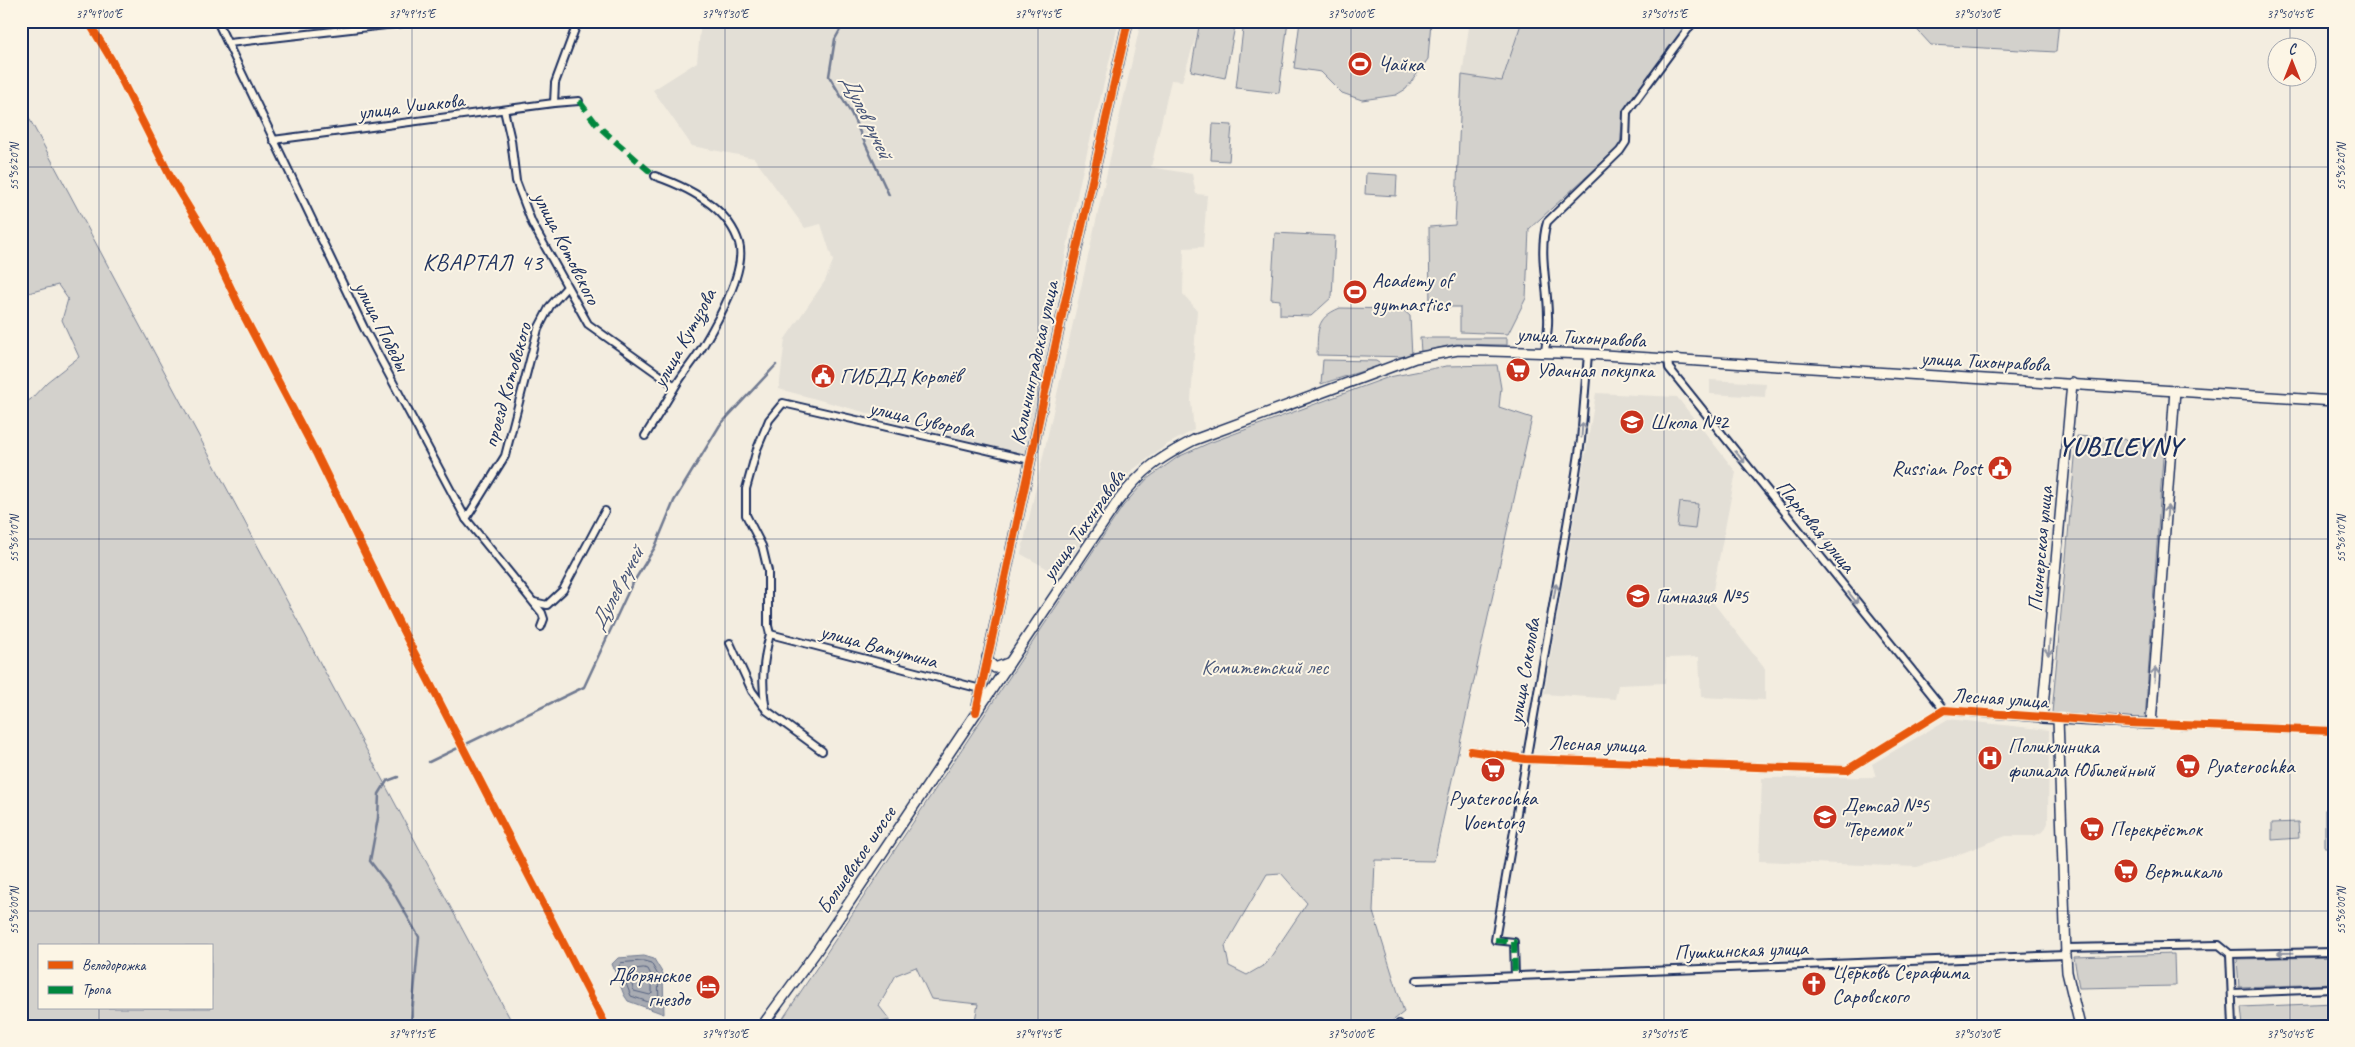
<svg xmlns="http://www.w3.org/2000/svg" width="2355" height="1047" font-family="Caveat,sans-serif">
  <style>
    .built { fill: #e3dfd6 }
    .green { fill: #d3d1cc; stroke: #778095; fill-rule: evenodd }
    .water { fill: #a9acb3; stroke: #707a91 }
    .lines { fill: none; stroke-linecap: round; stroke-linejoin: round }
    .shore { stroke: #546180; stroke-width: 1 }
    .stream { stroke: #707a91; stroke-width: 2.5 }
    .street-casing { stroke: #1b2f5e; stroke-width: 10 }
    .secondary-casing { stroke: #1b2f5e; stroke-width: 12 }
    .street { stroke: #fcf5e5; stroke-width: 6 }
    .secondary { stroke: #fcf5e5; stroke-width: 9 }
    .quiet { stroke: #00873e; stroke-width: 6; stroke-dasharray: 12 6; stroke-linecap: butt }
    .cycleway-casing { stroke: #fcf5e5; stroke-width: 11 }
    .cycleway { stroke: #e8590c; stroke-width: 8 }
    .oneway { stroke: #8c92a2 }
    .ticks { fill: none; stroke: #1b2f5e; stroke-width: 1; stroke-opacity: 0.45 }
    .labels { text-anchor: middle; stroke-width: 4; stroke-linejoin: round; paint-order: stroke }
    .poi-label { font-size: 21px; fill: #1b2f5e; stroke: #fcf5e5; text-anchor: start }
    .street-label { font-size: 21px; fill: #1b2f5e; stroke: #fcf5e5 }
    .park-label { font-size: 21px; fill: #49587a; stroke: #fcf5e5 }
    .water-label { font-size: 22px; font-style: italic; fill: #465478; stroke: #fcf5e5 }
    .quarter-label { font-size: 24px; letter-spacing: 1px; fill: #1b2f5e; stroke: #fcf5e5 }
    .district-label { font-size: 26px; font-weight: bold; letter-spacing: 1px; fill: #1b2f5e; stroke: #fcf5e5 }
    .neatline { fill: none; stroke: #1b2f5e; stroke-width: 2 }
    .ticks-label { font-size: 12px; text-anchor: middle; fill: #1b2f5e }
  </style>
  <rect width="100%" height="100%" fill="#f3ede0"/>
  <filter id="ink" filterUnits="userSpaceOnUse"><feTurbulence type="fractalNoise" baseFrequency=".02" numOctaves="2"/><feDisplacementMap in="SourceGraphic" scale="10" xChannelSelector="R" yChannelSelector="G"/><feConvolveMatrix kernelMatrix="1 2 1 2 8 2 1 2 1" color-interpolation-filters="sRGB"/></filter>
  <g filter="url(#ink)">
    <g class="built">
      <path d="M701,21H1119L1079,186L1026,456L779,389L785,339L825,281L833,261L821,224L805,228L754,158L692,146L653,90L697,62Z"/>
      <path d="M1141,21H1201L1182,81L1171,80L1151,167L1192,174L1196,194L1207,195L1203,247L1184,248L1183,294L1197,310L1191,401L1194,430L1168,444L1131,471L1059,575L1021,554Z"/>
      <path d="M1475,21H1522L1502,81L1462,75L1469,27Z"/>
      <path d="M1710,380L1766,383L1765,397L1710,394Z"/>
      <path d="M1596,393L1677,397L1736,472L1711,600L1765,669V700L1701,697L1699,657L1666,658L1665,683L1618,685L1615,699L1544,694Z"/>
      <path d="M1948,719L2049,730L2048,823L2044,831L2034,836H2006L1957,855L1917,867L1759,861L1762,778L1876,777L1872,764Z"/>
    </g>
    <g class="green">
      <path d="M1200,21H1236L1225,78L1191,71Z"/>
      <path d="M1244,21H1288L1279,93L1236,88Z"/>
      <path d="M1300,21H1431L1428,59L1406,89L1396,95L1362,100L1342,93L1321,72L1294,68Z"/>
      <path d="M1522,21H1691L1623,112L1620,146L1529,229L1526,298L1508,334L1460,332V307H1430L1429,227L1455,225L1462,75L1502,81Z"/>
      <path d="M1909,21H2059L2056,52L1931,45Z"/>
      <path d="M21,103L514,1026H21V402L30,400L47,382L79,357L62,320L68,299L58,285L21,295ZM39,946H211V1008H39Z"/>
      <path d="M1213,124L1232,125L1229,161L1211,160Z"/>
      <path d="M1366,173L1397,175L1396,196L1365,194Z"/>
      <path d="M1275,233L1335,236L1332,297L1311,316L1280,315V300L1271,299Z"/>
      <path d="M1340,308L1402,309L1410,316L1412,357L1317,355C1318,331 1315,318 1340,308Z"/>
      <path d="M1420,338H1507V345L1456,344L1421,352Z"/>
      <path d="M1323,360L1376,361L1382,365L1321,384Z"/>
      <path d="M1497,365L1501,388L1499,407L1532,418L1434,861L1375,860L1373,912L1404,1012L1386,1026H974L978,1004L931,999L916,967L896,975L879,1006L890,1020L865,1026H778L1123,506L1147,479L1178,457L1209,443L1389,377L1446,366ZM1281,873L1307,903L1266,964L1247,975L1229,966L1225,946L1267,874Z"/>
      <path d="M2077,436L2164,442L2145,720L2052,713Z"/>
      <path d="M1680,502L1698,504L1695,529L1677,527Z"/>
      <rect x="2325" y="810" width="9" height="38"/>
      <path d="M2298,822L2299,838L2272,840V823Z"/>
      <path d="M2174,954L2175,986L2079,988L2074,957Z"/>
      <path d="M2334,957V984L2239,987L2237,959Z"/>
      <path d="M2334,1003V1026H2243L2241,1007Z"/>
    </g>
    <path class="water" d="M644,956L654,959L663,974L664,1014L628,1001L624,995L612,964L618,958Z"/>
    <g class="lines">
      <g class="shore">
        <path d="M644,961L651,963L658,975L659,1003L657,1005L631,996L619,966L621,963Z"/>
        <path d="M644,968L648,969L652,977V993L650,995L634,991L628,973L629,970Z"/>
      </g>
      <g class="stream">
        <path d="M845,21L835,39L829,76L851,113L889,195"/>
        <path d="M429,762L584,687L630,588L655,547L674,501L720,425L776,365"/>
        <path d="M398,777L387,781L379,794L378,818L370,861L392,890L419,937L411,1026"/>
      </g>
      <defs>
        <g id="street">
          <path d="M88,21L111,59L172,180L206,236L245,318L317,455L399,623L606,1026"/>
          <path d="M217,21L364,328L466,519L542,613L544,619L541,627"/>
          <path d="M578,21L555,83L554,103L579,101"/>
          <path d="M229,43L421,21"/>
          <path d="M504,110L511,140L516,181L532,223L588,324L675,386"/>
          <path d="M273,140L554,103"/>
          <path d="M1545,352C1546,340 1549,328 1548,316C1548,285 1538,253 1547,222L1620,151L1626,142L1627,112L1694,21"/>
          <path d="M1668,359L1669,368L1944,710"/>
          <path d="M645,436C655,420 665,404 675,387C683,373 695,360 703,346C717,322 747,270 739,243C728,207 687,187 655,176"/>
          <path d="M466,519L505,456L538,329L550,306L566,288"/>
          <path d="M534,602L547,605L563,590L605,511"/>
          <path d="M770,634L768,626V571L762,546L746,515V489L757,449L769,420L783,403L1030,460"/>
          <path d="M770,634L981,689"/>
          <path d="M770,634C763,661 761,683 766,710L822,751"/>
          <path d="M730,643L752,691L764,707"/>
          <path d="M2151,724L2334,731"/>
          <path d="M1471,751L1525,759L1847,770L1944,710L2042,718"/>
          <path d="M2066,948L2219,945L2230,954L2334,952"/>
          <path d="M2230,954L2233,1026"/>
          <path d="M1515,976L1514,942L1495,940L1576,473L1581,440L1588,354"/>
          <path d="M1417,980L2066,955"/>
          <path d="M2232,993L2334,989"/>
          <path d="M1399,1024L1401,1026"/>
        </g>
        <g id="secondary">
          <path d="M2072,383L2042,718L2151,724L2175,390"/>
          <path d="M987,657L989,662L995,668L1008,663"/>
          <path d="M977,707L1056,342L1128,21"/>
          <path d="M2058,719L2066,955L2067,972L2080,1026"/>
          <path d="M762,1026L816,952L1118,501C1143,469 1158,459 1194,440L1415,358L1458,350L1588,354L2334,401"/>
        </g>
      </defs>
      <use href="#street" class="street-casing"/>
      <use href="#secondary" class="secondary-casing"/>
      <use href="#street" class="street"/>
      <use href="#secondary" class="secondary"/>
      <g class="quiet">
        <path d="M579,101L598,126L655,176"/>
        <path d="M1495,940L1514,942L1515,976"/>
      </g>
      <defs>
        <g id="cycleway">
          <path d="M88,21L111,59L172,180L206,236L245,318L317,455L399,623L606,1026"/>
          <path d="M976,712L1056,342L1128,21"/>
          <path d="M1471,751L1525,759L1847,770L1944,710L2130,723L2334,731"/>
        </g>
      </defs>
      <use href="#cycleway" class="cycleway-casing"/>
      <use href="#cycleway" class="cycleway"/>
    </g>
    <defs><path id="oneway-shaft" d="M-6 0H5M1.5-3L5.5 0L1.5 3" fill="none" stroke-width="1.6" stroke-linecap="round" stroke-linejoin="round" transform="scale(1.25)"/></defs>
    <g class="oneway">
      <use href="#oneway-shaft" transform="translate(1582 430) rotate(-86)"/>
      <use href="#oneway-shaft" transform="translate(1740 457) rotate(51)"/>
      <use href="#oneway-shaft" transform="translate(2167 513) rotate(-86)"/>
      <use href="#oneway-shaft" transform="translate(1555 591) rotate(-80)"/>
      <use href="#oneway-shaft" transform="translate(1853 598) rotate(51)"/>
      <use href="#oneway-shaft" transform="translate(2049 648) rotate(95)"/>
      <use href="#oneway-shaft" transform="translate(2155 675) rotate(-86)"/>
      <use href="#oneway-shaft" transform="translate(2285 953) rotate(179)"/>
    </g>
  </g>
  <path class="ticks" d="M99,21V946M412,21V1026M725,21V1026M1038,21V1026M1351,21V1026M1664,21V1026M1977,21V1026M2290,21V48M2290,78V1026M21,167H2334M21,539H2334M21,911H2334M99,1008V1026"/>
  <defs>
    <symbol id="stadium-disc" viewBox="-11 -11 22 22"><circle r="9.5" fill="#c8321e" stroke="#fcf5e5"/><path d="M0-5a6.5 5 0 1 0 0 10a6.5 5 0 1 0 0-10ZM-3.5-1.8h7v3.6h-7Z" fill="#fff"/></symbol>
    <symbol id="supermarket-disc" viewBox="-11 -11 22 22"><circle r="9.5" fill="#c8321e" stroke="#fcf5e5"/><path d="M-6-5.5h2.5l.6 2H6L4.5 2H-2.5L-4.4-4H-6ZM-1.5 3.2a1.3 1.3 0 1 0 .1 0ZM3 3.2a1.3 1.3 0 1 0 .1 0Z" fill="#fff"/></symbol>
    <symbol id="civic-disc" viewBox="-11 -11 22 22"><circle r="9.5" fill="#c8321e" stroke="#fcf5e5"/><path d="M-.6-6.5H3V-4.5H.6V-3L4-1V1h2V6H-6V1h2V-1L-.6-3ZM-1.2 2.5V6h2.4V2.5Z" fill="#fff"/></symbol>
    <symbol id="school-disc" viewBox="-11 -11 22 22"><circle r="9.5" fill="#c8321e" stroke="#fcf5e5"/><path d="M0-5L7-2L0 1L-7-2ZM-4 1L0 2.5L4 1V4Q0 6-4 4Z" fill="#fff"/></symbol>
    <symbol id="hospital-disc" viewBox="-11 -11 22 22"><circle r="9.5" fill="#c8321e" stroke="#fcf5e5"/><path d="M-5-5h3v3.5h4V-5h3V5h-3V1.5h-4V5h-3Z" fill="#fff"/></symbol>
    <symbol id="church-disc" viewBox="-11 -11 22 22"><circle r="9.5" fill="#c8321e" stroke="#fcf5e5"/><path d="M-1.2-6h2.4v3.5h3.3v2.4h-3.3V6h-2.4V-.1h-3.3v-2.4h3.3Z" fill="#fff"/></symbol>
    <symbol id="hotel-disc" viewBox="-11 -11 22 22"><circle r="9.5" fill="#c8321e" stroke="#fcf5e5"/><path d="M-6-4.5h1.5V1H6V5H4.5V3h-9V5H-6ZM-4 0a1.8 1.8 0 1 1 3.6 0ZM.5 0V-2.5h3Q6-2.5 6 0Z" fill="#fff"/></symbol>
  </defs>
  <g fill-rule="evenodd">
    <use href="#stadium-disc" x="1346" y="50" width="28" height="28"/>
    <use href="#stadium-disc" x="1341" y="278" width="28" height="28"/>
    <use href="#supermarket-disc" x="1504" y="356" width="28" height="28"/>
    <use href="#civic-disc" x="809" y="362" width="28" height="28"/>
    <use href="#school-disc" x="1618" y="408" width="28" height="28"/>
    <use href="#civic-disc" x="1986" y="454" width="28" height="28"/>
    <use href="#school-disc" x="1624" y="582" width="28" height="28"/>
    <use href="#hospital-disc" x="1976" y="744" width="28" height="28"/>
    <use href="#supermarket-disc" x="2174" y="752" width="28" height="28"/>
    <use href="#supermarket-disc" x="1479" y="756" width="28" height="28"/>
    <use href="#school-disc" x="1811" y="803" width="28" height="28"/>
    <use href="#supermarket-disc" x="2078" y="815" width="28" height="28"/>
    <use href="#supermarket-disc" x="2112" y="857" width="28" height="28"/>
    <use href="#church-disc" x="1800" y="970" width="28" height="28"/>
    <use href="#hotel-disc" x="694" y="973" width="28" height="28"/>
  </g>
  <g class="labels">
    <g class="poi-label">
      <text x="1378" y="71">Чайка</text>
      <text x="1372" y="287">Academy of<tspan x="1372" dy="24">gymnastics</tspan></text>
      <text x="1536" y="377">Удачная покупка</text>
      <text x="840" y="383">ГИБДД Королёв</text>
      <text x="1650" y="429">Школа №2</text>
      <text x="1982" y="475" text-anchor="end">Russian Post</text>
      <text x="1656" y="603">Гимназия №5</text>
      <text x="2008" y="753">Поликлиника<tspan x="2008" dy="24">филиала Юбилейный</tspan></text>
      <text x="2206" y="773">Pyaterochka</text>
      <text x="1493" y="805" text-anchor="middle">Pyaterochka<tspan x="1493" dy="24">Voentorg</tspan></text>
      <text x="1842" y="812">Детсад №5<tspan x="1842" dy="24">"Теремок"</tspan></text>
      <text x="2110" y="836">Перекрёсток</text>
      <text x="2144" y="878">Вертикаль</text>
      <text x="1832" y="979">Церковь Серафима<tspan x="1832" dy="24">Саровского</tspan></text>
      <text x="690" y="982" text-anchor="end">Дворянское<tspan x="690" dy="24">гнездо</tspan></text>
    </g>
    <g class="street-label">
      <text transform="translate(411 106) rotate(-7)" y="7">улица Ушакова</text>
      <text transform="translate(567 248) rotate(63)" y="7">улица Котовского</text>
      <text transform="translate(382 326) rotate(63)" y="7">улица Победы</text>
      <text transform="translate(1581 337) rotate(3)" y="7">улица Тихонравова</text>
      <text transform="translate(684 338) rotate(-61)" y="7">улица Кутузова</text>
      <text transform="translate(1985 361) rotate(3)" y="7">улица Тихонравова</text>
      <text transform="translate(1034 363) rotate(-78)" y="7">Калининградская улица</text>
      <text transform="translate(507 385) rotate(-74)" y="7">проезд Котовского</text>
      <text transform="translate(922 419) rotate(13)" y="7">улица Суворова</text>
      <text transform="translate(1083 525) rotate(-55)" y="7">улица Тихонравова</text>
      <text transform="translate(1816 526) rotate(51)" y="7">Парковая улица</text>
      <text transform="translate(2040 549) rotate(-85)" y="7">Пионерская улица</text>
      <text transform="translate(879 646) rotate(15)" y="7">улица Ватутина</text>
      <text transform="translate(1524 671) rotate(-80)" y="7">улица Соколова</text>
      <text transform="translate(2000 698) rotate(4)" y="7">Лесная улица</text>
      <text transform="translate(1597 744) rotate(2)" y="7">Лесная улица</text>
      <text transform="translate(856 860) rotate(-56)" y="7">Болшевское шоссе</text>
      <text transform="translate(1741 950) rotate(-2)" y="7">Пушкинская улица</text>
    </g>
    <g class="park-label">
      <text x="1265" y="674">Комитетский лес</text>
    </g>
    <g class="water-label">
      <text transform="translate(868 116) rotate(64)" y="8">Дулев ручей</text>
      <text transform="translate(616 588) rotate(-62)" y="8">Дулев ручей</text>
    </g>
    <g class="quarter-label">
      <text x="483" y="270">КВАРТАЛ 43</text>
    </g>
    <g class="district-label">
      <text x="2120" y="455">YUBILEYNY</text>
    </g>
  </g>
  <rect width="2355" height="1047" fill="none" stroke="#fcf5e5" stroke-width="55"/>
  <rect x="38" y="944" width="175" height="65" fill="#fcf5e5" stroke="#a2a6af"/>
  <rect x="48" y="961" width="25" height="8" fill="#e8590c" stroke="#a2a6af"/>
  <text x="82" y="970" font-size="15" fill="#1b2f5e">Велодорожка</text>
  <rect x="48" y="986" width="25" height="8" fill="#00873e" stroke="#a2a6af"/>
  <text x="82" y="994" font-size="15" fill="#1b2f5e">Тропа</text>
  <g transform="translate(2292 62)"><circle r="24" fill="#fcf5e5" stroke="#a2a6af"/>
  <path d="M0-4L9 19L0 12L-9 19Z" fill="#c8321e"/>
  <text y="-8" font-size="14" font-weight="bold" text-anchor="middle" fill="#1b2f5e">С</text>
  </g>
  <rect x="28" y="28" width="2300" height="992" class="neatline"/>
  <g class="ticks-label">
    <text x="99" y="18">37°49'00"E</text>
    <text x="412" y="18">37°49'15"E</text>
    <text x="725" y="18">37°49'30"E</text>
    <text x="1038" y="18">37°49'45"E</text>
    <text x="1351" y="18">37°50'00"E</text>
    <text x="1664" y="18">37°50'15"E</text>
    <text x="1977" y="18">37°50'30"E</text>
    <text x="2290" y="18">37°50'45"E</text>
    <text transform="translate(14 167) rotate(-90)" y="4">55°56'20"N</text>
    <text transform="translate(2341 167) rotate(-90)" y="4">55°56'20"N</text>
    <text transform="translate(14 539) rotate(-90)" y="4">55°56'10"N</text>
    <text transform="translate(2341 539) rotate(-90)" y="4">55°56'10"N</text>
    <text transform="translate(14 911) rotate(-90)" y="4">55°56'00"N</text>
    <text transform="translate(2341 911) rotate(-90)" y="4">55°56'00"N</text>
    <text x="412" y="1038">37°49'15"E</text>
    <text x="725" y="1038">37°49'30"E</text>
    <text x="1038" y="1038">37°49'45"E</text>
    <text x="1351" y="1038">37°50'00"E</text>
    <text x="1664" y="1038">37°50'15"E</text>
    <text x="1977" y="1038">37°50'30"E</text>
    <text x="2290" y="1038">37°50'45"E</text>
  </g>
</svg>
